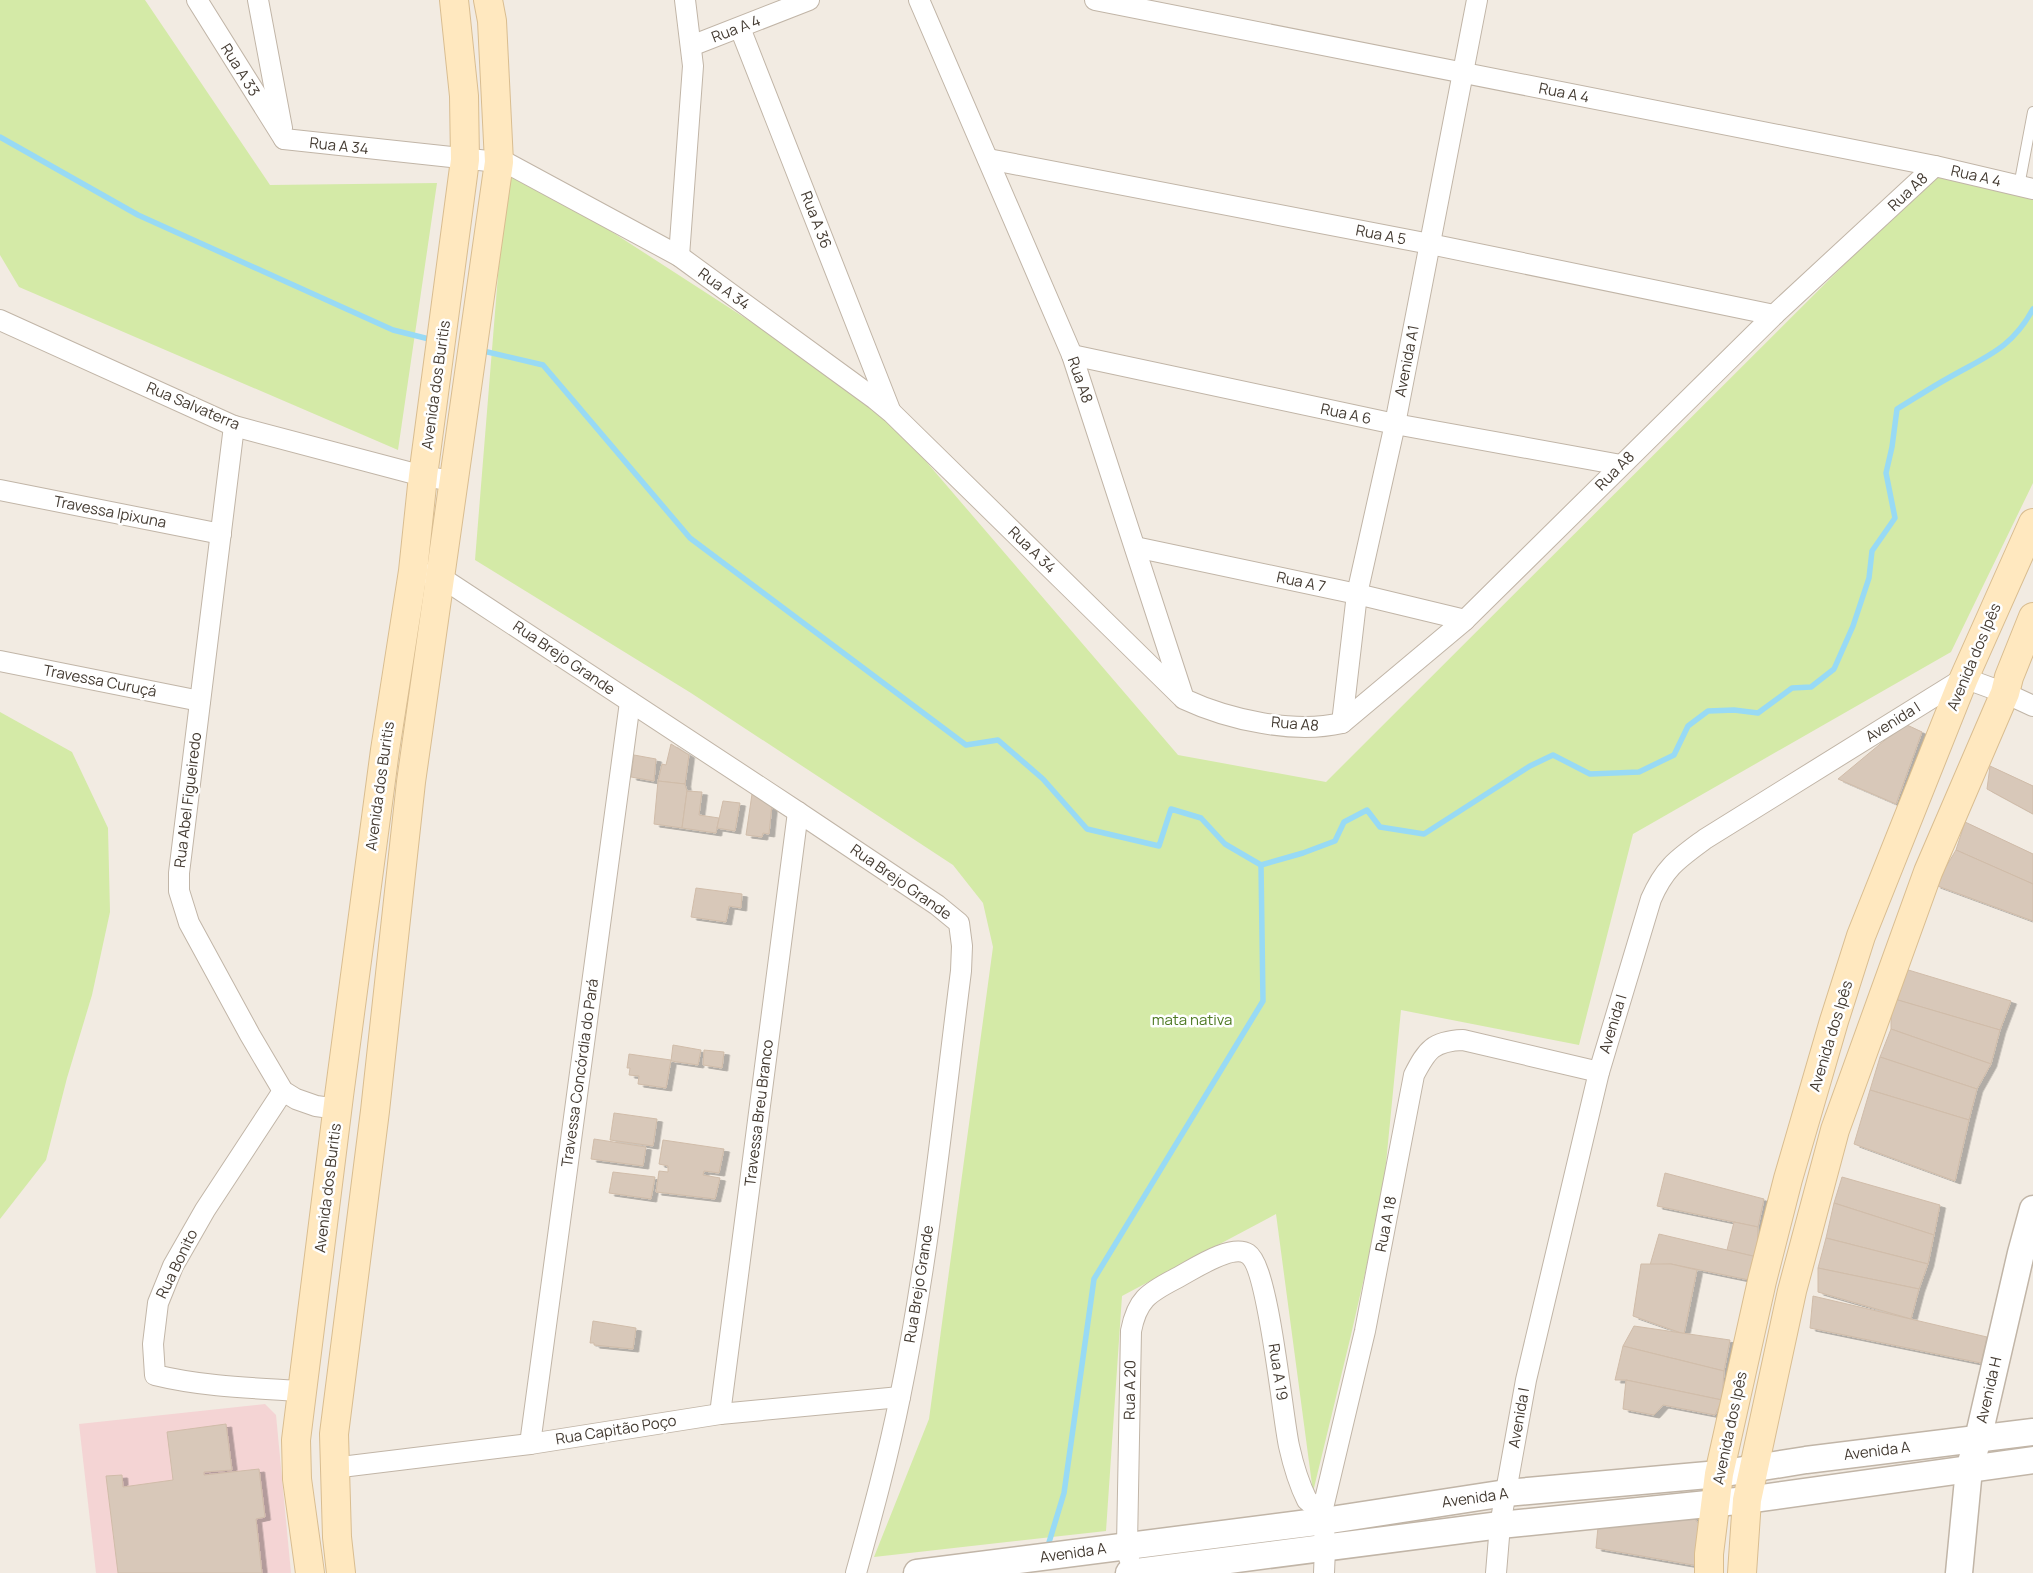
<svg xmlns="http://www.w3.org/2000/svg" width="2033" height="1573" font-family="Manrope,sans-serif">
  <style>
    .medical { fill: #f4d4d4 }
    .green { fill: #d4eaa7 }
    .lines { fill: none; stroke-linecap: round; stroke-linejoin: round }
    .stream { stroke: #98daf5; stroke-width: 5.5 }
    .building { fill: #d8c8b9; stroke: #d0bca9; filter: url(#shadow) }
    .service-casing { stroke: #c1b5a7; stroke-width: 12 }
    .minor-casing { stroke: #c1b5a7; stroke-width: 22 }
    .tertiary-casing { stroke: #c1b5a7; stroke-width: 29 }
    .secondary-casing { stroke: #d9bd90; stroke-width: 30 }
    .service { stroke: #fff; stroke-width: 10 }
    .minor { stroke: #fff; stroke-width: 20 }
    .tertiary { stroke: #fff; stroke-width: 26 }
    .secondary { stroke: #ffe8bf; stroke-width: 28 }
    .labels { text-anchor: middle; stroke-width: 5; stroke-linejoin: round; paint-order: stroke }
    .street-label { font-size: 15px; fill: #443b32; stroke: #fff }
    .park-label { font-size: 15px; fill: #4d7922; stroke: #fff }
  </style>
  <defs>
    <filter id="shadow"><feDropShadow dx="5.5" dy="3" stdDeviation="0" flood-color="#0004"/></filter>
  </defs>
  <rect width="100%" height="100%" fill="#f2ebe2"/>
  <path class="medical" d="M265,1404L276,1415L291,1573H96L79,1424Z"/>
  <g class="green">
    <path d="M0,0H145L270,185L437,183L398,450L19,287L0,255Z"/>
    <path d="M507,164L875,402L1178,755L1326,782L1939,170L2033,190V483L1951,652L1633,834L1579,1045L1401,1010L1383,1194L1351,1335L1313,1492L1276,1214L1122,1296L1106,1531L874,1557L929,1419L993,947L983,903L953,865L691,693L475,560Z"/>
    <path d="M0,712L72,752L108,828L110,912L92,995L67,1078L46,1160L0,1219Z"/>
  </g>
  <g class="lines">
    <g class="stream">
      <path d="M0,137L138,215L393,330L433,340"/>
      <path d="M479,350L543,365L690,538L966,745L998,740L1043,779L1087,829L1159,846L1171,809L1201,818L1225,844L1261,865L1303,853L1335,841L1344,822L1367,810L1380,827L1424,834L1530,766L1553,755L1590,774L1639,772L1674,755L1688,726L1708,711L1734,710L1758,713L1792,688L1811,687L1834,669L1853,626L1869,578L1872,551L1895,518L1886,473L1892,447L1897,409C1915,398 1932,387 1950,377C1987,356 2012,348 2033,309"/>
      <path d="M1047,1549L1064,1493L1094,1279L1263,1001L1261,865"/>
    </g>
  </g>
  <g class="building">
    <path d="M1907,725L1922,732L1896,804L1838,779L1885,740Z"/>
    <path d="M671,744L689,755L685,784L658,781L662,764L666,765Z"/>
    <path d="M634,755L656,759L654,781L631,777Z"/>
    <path d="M1990,766L2033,786V814L1987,789Z"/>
    <path d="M658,781L685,784L687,791L682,828L654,824Z"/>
    <path d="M687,791L702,792L699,815L719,818L716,833L682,828Z"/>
    <path d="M752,794L772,805L769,834L763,833L762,837L746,835Z"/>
    <path d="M723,801L740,803L735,831L717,828Z"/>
    <path d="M1965,822L2033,854V884L1956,850Z"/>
    <path d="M1956,850L2033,884V921L1935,885Z"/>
    <path d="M696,888L742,894L741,908L729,906L726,922L691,917Z"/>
    <path d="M1905,969L2011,1001L2000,1030L1891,998Z"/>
    <path d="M1891,998L2000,1030L1991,1064L1891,1029Z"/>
    <path d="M1891,1029L1991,1064L1977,1089L1880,1057Z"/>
    <path d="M673,1045L701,1050L698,1065L671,1061Z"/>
    <path d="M704,1050L724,1052L722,1068L703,1065Z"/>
    <path d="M629,1054L671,1060L666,1088L638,1084L639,1076L629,1075L630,1068H627Z"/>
    <path d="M1880,1057L1977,1089L1969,1120L1870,1090Z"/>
    <path d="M1870,1090L1969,1120L1955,1181L1854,1144Z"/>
    <path d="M614,1113L657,1119L653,1146L610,1140Z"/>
    <path d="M594,1139L646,1147L643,1166L591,1159Z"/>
    <path d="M663,1140L724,1149L719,1173L704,1171L703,1175L720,1178L715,1199L656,1192L659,1171L668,1172V1166L659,1164Z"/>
    <path d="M613,1172L655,1177L651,1199L609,1193Z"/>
    <path d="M1665,1173L1764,1199L1758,1227L1657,1206Z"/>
    <path d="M1842,1177L1940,1205L1934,1235L1834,1203Z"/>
    <path d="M1834,1203L1934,1235L1928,1264L1826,1238Z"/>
    <path d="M1734,1222L1758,1227L1757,1257L1727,1250Z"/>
    <path d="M1659,1234L1757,1257L1749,1280L1671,1264L1650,1265Z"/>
    <path d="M1826,1238L1928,1264L1919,1289L1818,1268Z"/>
    <path d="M1641,1264H1671L1697,1270L1684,1334L1633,1316Z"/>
    <path d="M1818,1268L1919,1289L1911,1319L1818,1292Z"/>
    <path d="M1813,1296L1987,1337L1981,1363L1810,1328Z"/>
    <path d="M593,1321L636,1328L633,1349L594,1345V1343H590Z"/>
    <path d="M1634,1326L1730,1340L1724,1371L1623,1346Z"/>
    <path d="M1623,1346L1724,1371L1722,1400L1626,1380H1615Z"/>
    <path d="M1626,1380L1722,1400L1715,1415L1663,1405L1654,1415L1623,1409Z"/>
    <path d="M226,1424L232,1470L204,1472V1475L259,1469L265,1517L256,1519L262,1573H118L106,1476L122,1475L123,1487L173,1480L167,1432Z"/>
    <path d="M1691,1515L1701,1526L1699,1566L1596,1548L1598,1527Z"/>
  </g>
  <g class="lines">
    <defs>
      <path id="service" d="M2019,186L2033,112"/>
      <g id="minor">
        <path d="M197,0L284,139"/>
        <path d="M258,0L282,128"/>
        <path d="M919,0L1072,355L1184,699C1229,720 1294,734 1342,723L1465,620L1774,315L1935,166"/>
        <path d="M1095,0L1935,166L2033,189"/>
        <path d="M740,28L890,410"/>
        <path d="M691,46L809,0"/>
        <path d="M284,139L507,163L679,256L875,399L892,413L1182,697"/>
        <path d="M988,159L1430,244L1774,315"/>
        <path d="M679,256L693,66L685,0"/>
        <path d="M0,320L234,426L423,476L453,481"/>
        <path d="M1072,355L1395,424L1621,465"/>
        <path d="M234,426L179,873V891L189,923L250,1035L283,1091L296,1099L316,1106L338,1109"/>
        <path d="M0,490L221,534"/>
        <path d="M1135,547L1357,594L1465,620"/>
        <path d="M429,574L439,576L798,812L937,905L959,923L962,946L961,971C943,1113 929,1257 900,1397C888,1457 872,1515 856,1573"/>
        <path d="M0,661L200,701"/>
        <path d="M1342,723L1357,594L1395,424L1477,0"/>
        <path d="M283,1091L205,1210L173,1266L158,1303L153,1344L155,1375C204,1387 253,1388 302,1391"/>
        <path d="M720,1414L798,812"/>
        <path d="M530,1444L630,702"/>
        <path d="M333,1468L530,1444L720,1414L900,1397"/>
        <path d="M1129,1558L1127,1545L1131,1331C1137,1300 1148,1293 1175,1279C1191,1271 1231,1243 1248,1254C1269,1268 1282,1414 1289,1446C1293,1464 1299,1484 1307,1500L1313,1505L1323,1508"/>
        <path d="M1324,1573L1325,1548L1323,1508L1365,1331L1414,1075C1427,1050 1433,1041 1463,1040L1599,1072"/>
        <path d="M1496,1573L1500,1525L1526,1380L1599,1072L1651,899C1665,867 1678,859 1705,839L1964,678L2005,693L2033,706"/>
      </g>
      <g id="tertiary">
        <path d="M917,1573L1324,1521L1506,1493L1719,1474L1806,1460L2033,1432"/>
        <path d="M1129,1573L1500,1525L1747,1500L2033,1460"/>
        <path d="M1959,1573L1969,1469L1978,1439L2021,1253L2033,1209"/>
      </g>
      <g id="secondary">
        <path d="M310,1573L297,1479L296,1440L339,1096L385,750L413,571L423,476L465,160L464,96L454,0"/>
        <path d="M341,1573L337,1537L334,1434L375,1111L411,782L499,162L492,21L488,0"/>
        <path d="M1709,1573V1554L1719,1474L1762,1281L1788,1179L1834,1021L1861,936L1964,678L2033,523"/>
        <path d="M1742,1573L1747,1500L1792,1291L1835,1130L1928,872L2005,693L2009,677L2033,617"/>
      </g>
    </defs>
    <use href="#service" class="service-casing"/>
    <use href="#minor" class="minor-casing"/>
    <use href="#tertiary" class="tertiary-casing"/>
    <use href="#secondary" class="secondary-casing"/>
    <use href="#service" class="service"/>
    <use href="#minor" class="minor"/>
    <use href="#tertiary" class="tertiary"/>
    <use href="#secondary" class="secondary"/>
  </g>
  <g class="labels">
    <g class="street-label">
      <text transform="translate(736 29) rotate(-21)" y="5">Rua A 4</text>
      <text transform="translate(240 70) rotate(58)" y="5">Rua A 33</text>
      <text transform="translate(1564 93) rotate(11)" y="5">Rua A 4</text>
      <text transform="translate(339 146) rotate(6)" y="5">Rua A 34</text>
      <text transform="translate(1976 176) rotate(13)" y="5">Rua A 4</text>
      <text transform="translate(1908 192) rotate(-43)" y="5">Rua A8</text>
      <text transform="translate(816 220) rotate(69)" y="5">Rua A 36</text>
      <text transform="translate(1381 235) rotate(11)" y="5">Rua A 5</text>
      <text transform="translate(724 289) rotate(36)" y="5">Rua A 34</text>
      <text transform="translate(1407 361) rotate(-79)" y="5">Avenida A1</text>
      <text transform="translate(1080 380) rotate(71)" y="5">Rua A8</text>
      <text transform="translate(436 385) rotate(-82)" y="5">Avenida dos Buritis</text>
      <text transform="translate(193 406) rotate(23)" y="5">Rua Salvaterra</text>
      <text transform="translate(1346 414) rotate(12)" y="5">Rua A 6</text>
      <text transform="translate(1615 471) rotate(-45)" y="5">Rua A8</text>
      <text transform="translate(110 512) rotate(11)" y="5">Travessa Ipixuna</text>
      <text transform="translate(1032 550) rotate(44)" y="5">Rua A 34</text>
      <text transform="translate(1301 582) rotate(12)" y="5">Rua A 7</text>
      <text transform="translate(1974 657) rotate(-67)" y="5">Avenida dos Ipês</text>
      <text transform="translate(564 658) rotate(34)" y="5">Rua Brejo Grande</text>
      <text transform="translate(100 681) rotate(11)" y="5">Travessa Curuçá</text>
      <text transform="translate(1893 722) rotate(-32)" y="5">Avenida I</text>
      <text transform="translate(1295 724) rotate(5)" y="5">Rua A8</text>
      <text transform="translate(380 786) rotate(-82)" y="5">Avenida dos Buritis</text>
      <text transform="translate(188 800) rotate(-83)" y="5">Rua Abel Figueiredo</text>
      <text transform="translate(901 882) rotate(35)" y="5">Rua Brejo Grande</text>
      <text transform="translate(1613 1024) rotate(-73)" y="5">Avenida I</text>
      <text transform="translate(1831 1036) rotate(-73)" y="5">Avenida dos Ipês</text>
      <text transform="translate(580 1073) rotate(-82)" y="5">Travessa Concórdia do Pará</text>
      <text transform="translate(759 1113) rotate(-83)" y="5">Travessa Breu Branco</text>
      <text transform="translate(328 1188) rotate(-83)" y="5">Avenida dos Buritis</text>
      <text transform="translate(1386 1224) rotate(-79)" y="5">Rua A 18</text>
      <text transform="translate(177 1264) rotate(-64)" y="5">Rua Bonito</text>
      <text transform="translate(919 1284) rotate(-81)" y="5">Rua Brejo Grande</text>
      <text transform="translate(1278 1372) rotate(81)" y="5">Rua A 19</text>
      <text transform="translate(1130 1390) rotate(-89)" y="5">Rua A 20</text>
      <text transform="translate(1989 1390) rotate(-77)" y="5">Avenida H</text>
      <text transform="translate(1519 1418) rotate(-80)" y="5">Avenida I</text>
      <text transform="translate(1730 1428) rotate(-78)" y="5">Avenida dos Ipês</text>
      <text transform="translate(616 1430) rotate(-9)" y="5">Rua Capitão Poço</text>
      <text transform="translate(1877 1451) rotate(-7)" y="5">Avenida A</text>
      <text transform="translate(1475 1498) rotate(-8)" y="5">Avenida A</text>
      <text transform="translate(1073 1553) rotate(-8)" y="5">Avenida A</text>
    </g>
    <g class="park-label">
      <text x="1192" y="1025">mata nativa</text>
    </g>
  </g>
</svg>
